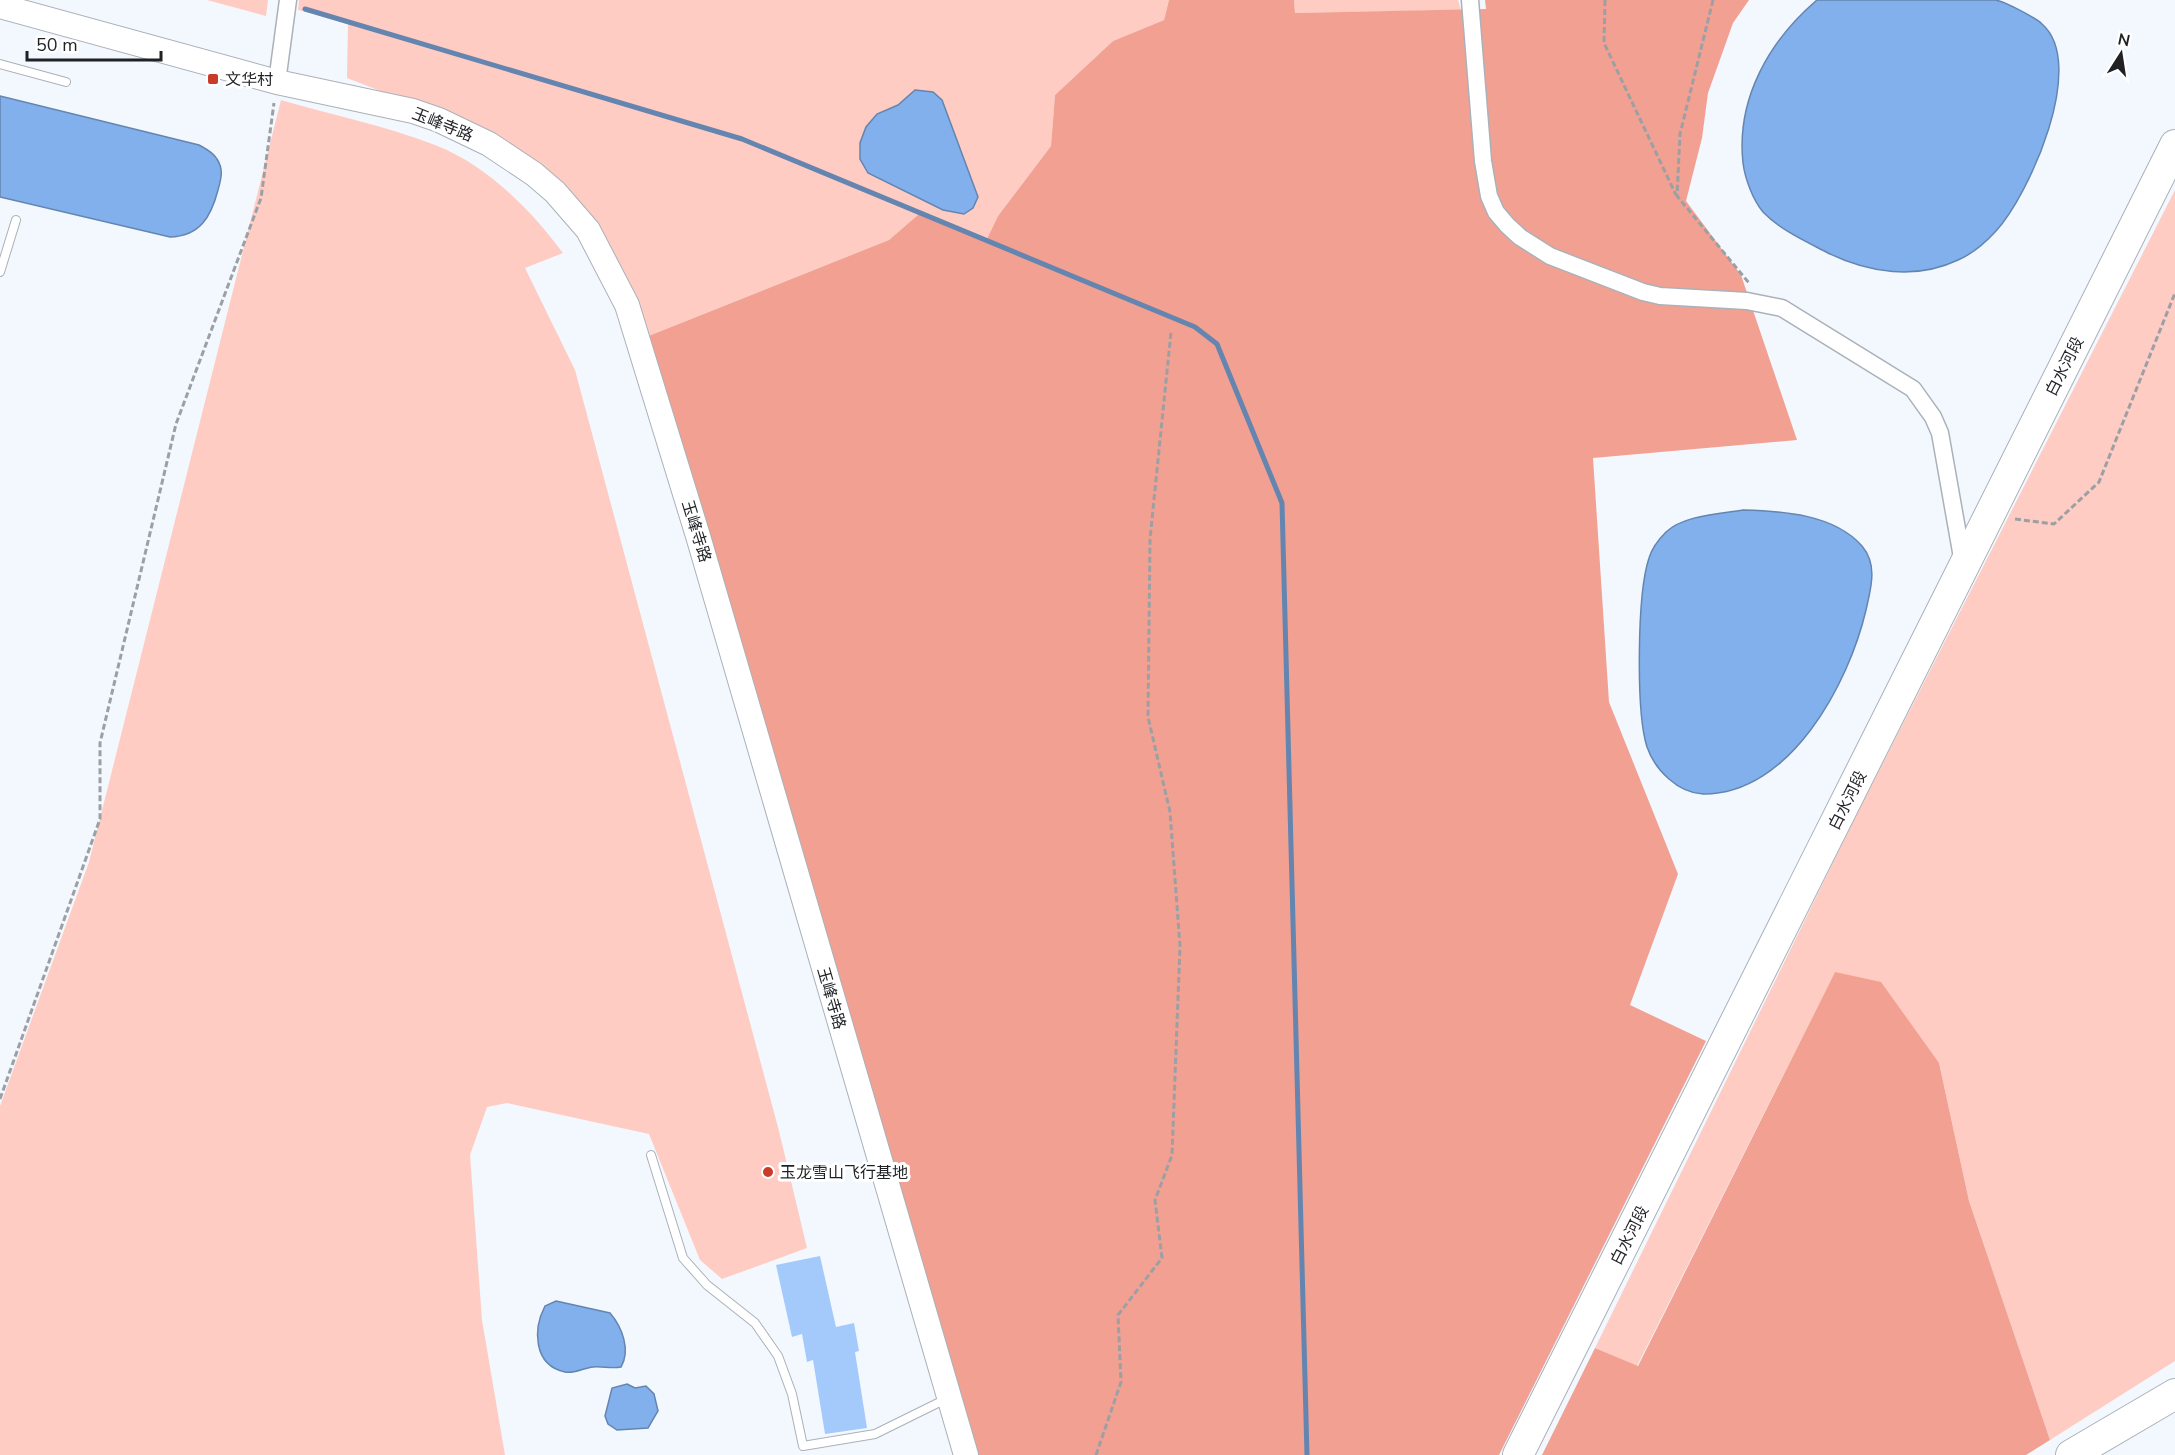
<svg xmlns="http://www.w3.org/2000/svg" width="2175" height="1455" font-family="'Nunito Sans','Noto Sans SC',sans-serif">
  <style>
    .green { fill: #feccc3 }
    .forest { fill: #f2a091 }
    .water { fill: #82b0ec; stroke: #6485b0; stroke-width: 1.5 }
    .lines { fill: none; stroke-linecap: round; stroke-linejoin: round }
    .stream { stroke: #6485b0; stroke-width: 5 }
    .building { fill: #a4cafb }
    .lane-casing { stroke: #abb1b9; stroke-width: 10 }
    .street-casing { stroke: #abb1b9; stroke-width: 19 }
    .secondary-casing { stroke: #abb1b9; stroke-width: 26 }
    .highway-casing { stroke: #abb1b9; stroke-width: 32 }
    .path { stroke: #9ca0a5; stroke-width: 3; stroke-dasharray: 6 3; stroke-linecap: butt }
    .lane { stroke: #fff; stroke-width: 8 }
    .street { stroke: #fff; stroke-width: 16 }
    .secondary { stroke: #fff; stroke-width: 24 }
    .highway { stroke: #fff; stroke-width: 30 }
    .poi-dot { fill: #c93c2a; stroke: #fff; stroke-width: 2 }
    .labels { text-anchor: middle; stroke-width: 6; stroke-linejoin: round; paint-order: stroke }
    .poi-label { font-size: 16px; fill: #1f2125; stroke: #fff; text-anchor: start }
    .street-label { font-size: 16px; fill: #1f2125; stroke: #fff }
  </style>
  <rect width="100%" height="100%" fill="#f3f8ff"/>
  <g class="green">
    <path d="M207,0H268L266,16Z"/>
    <path d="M299,0H1169L1164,20L1113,41L1055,95L1051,146L998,216L986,241L919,214L889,240L646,337L580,213L483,131L347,78L348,22L298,10Z"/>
    <path d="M1294,0H1458L1461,10L1295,13Z"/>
    <path d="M281,100C332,115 386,126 435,145C487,165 531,210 563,253L525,268L575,370L779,1131L807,1248L722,1279L700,1260L649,1134L507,1103L487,1107L470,1155L482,1320L505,1455H0V1106L89,862Z"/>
    <path d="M2175,190V1361L2050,1440L1969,1201L1939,1063L1835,972L1637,1366L1595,1348L1857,814Z"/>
  </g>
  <g class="forest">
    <path d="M1169,0H1294L1295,13L1486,9L1485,0H1749L1733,23L1708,93L1702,138L1686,201L1741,275L1797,440L1593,458L1609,702L1678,874L1630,1005L1706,1041L1499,1455H968L646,337L889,240L919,214L986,241L998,216L1051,146L1055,95L1113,41L1164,20Z"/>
    <path d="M1835,972L1881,982L1939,1063L1969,1201L2050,1440L2026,1455H1542L1595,1348L1638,1366Z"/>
  </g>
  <g class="water">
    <path d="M1817,0C1859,0 1901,0 1942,0C1959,0 1978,0 1995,0C2004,1 2036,18 2042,24C2088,64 2029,195 1996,231C1986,242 1972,254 1958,260C1916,280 1869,273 1828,253C1807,242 1780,230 1763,212C1753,200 1745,179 1743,163C1736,99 1769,41 1817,0Z"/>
    <path d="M915,90L933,92L942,100L978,197L973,208L964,214L943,210L868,173L860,159V143L866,127L877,114L898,105Z"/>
    <path d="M0,96L199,145C206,149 213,152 217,159C224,170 221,179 218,190C211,217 200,236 170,237L0,197Z"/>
    <path d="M1743,510C1782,511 1834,514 1862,546C1878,565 1871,588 1866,610C1849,683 1790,795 1703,794C1678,793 1655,770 1647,747C1636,712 1637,594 1649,558C1652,548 1658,540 1666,532C1684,515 1720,514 1743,510Z"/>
    <path d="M556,1301L610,1313C622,1327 631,1350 621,1367C612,1369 602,1366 593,1367C583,1368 574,1374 565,1372C533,1365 533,1329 545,1306Z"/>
    <path d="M627,1384L635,1388L646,1386L654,1394L658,1411L648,1428L617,1430L608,1424L605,1416L612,1388Z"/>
  </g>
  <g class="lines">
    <path class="stream" d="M305,9L742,139L1195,327L1217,344L1282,503L1307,1455"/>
  </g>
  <path class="building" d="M820,1256L836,1327L854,1323L859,1351L855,1352L867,1428L825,1434L813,1360L807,1362L802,1334L792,1337L776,1265Z"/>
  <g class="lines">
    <defs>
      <g id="lane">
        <path d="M0,64L66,82"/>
        <path d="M0,272L16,220"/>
        <path d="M651,1155L683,1258L707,1285L755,1323L778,1356L792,1394L803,1446L875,1434L948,1398"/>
      </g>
      <g id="street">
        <path d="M1470,0L1483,161L1489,196L1496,212L1507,225L1520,237L1550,256L1643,292L1660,296L1747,301L1782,308L1913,389L1933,417L1940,433L1963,563"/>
        <path d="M277,82L288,0"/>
      </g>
      <path id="secondary" d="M0,6L277,82L413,111L439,120L489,144L534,174L555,192L588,230L627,305L698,536L966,1455"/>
      <g id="highway">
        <path d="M1518,1455L2175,145"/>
        <path d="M2071,1455L2175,1394"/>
      </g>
    </defs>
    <use href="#lane" class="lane-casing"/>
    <use href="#street" class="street-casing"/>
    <use href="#secondary" class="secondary-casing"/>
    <use href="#highway" class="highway-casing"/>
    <g class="path">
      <path d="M1605,0L1604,43L1676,195"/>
      <path d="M1713,0L1680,134L1677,196L1749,283"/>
      <path d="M2015,519L2054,524L2099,482L2175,293"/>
      <path d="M0,1099L100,819V743L176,424L261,198L274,103"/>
      <path d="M1096,1455L1121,1382L1118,1315L1162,1258L1155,1200L1172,1155L1180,946L1170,812L1148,717L1150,539L1171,332"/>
    </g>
    <use href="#lane" class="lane"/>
    <use href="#street" class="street"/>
    <use href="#secondary" class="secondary"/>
    <use href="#highway" class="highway"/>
  </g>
  <g class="poi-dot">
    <rect x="207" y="73" width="12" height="12" rx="3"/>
    <circle cx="768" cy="1172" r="6"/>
  </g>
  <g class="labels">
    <g class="poi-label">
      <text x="225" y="85">文华村</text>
      <text x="780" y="1178">玉龙雪山飞行基地</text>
    </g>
    <g class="street-label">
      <text transform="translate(443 124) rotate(22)" y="6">玉峰寺路</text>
      <text transform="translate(2064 366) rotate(-63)" y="6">白水河段</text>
      <text transform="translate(697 531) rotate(73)" y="6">玉峰寺路</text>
      <text transform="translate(1847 800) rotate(-63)" y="6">白水河段</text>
      <text transform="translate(832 998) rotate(74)" y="6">玉峰寺路</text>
      <text transform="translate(1629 1235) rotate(-63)" y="6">白水河段</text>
    </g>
  </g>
  <g transform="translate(2121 54) rotate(12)" stroke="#ffffff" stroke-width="4.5" paint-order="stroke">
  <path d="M0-4.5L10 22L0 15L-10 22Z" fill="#1f2125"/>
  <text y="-9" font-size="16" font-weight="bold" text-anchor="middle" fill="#1f2125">N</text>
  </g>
  <path d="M27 51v9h134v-9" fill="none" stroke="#1f2125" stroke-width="3"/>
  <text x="36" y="51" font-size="18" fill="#1f2125" stroke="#ffffff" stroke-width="4.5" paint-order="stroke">50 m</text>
</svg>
